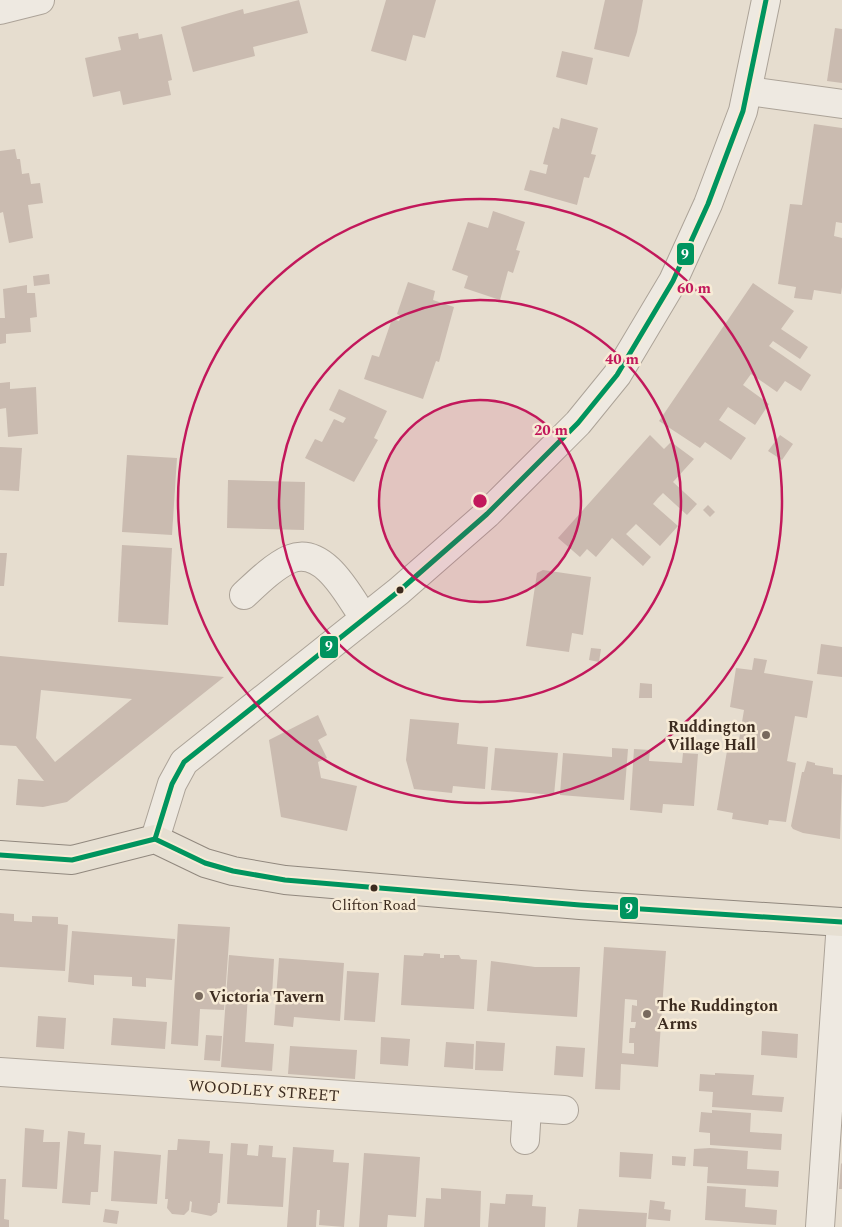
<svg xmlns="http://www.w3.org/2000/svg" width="842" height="1227" font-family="Spectral,serif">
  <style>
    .building { fill: #cabbb0; fill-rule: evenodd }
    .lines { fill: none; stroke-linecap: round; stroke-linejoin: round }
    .minor-casing { stroke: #aca398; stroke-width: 30 }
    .major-casing { stroke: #91887e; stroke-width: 30 }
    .minor { stroke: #eee9e1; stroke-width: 28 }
    .major { stroke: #e6dfd2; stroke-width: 28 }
    .bus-1-casing { stroke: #f7ebd6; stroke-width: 9 }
    .bus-1 { stroke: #00945e; stroke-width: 5 }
    .ring { fill: none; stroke: #c2185b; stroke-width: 2.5 }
    .bus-dot { fill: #3c2b1f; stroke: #f7ebd6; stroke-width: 2 }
    .poi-dot { fill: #78695d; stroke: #f7ebd6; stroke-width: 2 }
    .labels { text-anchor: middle; stroke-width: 5; stroke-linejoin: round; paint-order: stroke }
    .bus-label { font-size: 15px; fill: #3c2b1f; stroke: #f7ebd6 }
    .poi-label { font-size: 16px; font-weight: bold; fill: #3c2b1f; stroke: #f7ebd6; text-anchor: start }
    .street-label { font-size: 16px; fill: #3c2b1f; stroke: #f7ebd6 }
    .centre { fill: #c2185b; stroke: #f7ebd6; stroke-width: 2.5 }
    .ring-label { font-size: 15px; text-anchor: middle; font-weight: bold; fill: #c2185b; stroke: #f7ebd6; stroke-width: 5; stroke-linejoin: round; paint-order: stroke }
    .line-badge { stroke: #f7ebd6; stroke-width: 2 }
    .badge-label { font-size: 14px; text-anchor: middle; font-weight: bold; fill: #fff }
  </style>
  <rect width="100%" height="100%" fill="#e6ddcf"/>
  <g class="building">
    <path d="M299,0L308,33L253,47L255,56L193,72L181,27L243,9L244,14Z"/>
    <path d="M386,0H436L425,38L413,35L406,61L371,51Z"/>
    <path d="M605,0H643L637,32L629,57L594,49Z"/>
    <path d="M835,28L842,29V83L827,81Z"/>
    <path d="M138,33L139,39L162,34L172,80L168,81L171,95L123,105L120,91L93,97L85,58L121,50L118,37Z"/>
    <path d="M562,51L593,58L587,85L556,77Z"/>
    <path d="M561,118L598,128L591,154L596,155L589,178L584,177L577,205L524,190L530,170L546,174L548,165L543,164L553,127L559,129Z"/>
    <path d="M814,124L842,128V223L836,222L834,236L842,238V287L841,294L814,290L812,300L794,298L796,287L778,284L790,204L802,205Z"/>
    <path d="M15,149L17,159H20L22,174L29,173L31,184L40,183L43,203L28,205L33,238L9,243L3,212L0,213V151Z"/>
    <path d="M493,211L525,222L516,250L520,251L513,273L508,271L500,300L464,288L468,276L452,270L468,222L488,228Z"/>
    <path d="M49,274L50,284L34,286L33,276Z"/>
    <path d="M408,282L435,291L433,300L454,307L439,362L436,361L423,399L364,379L372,355L379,357L392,319L399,321L401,316L397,314Z"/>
    <path d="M753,283L794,311L781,329L808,347L800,359L773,341L769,346L811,375L801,391L785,381L777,392L751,374L743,385L769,404L755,425L728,407L719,420L746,438L731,460L705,442L700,448L659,421Z"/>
    <path d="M27,285V293H35L37,317L30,318L31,332L6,334V343L0,344V318H5L3,289Z"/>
    <path d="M10,382V389L36,387L38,434L8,437L6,408L0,409V383Z"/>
    <path d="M339,389L387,411L374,438L378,440L354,482L305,458L315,439L322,442L334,419L343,423L346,418L329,410Z"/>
    <path d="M650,435L664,449L671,442L694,459L673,482L697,504L687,515L663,493L658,498L653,504L678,526L660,546L636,524L626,534L651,557L643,566L612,538L596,557L587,549L580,557L558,538Z"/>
    <path d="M780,435L793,444L782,460L768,451Z"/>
    <path d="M0,447L22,448L19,491L0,490Z"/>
    <path d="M127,455L177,458L172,535L122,532Z"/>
    <path d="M228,480L305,482L304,530L227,528Z"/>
    <path d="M708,505L715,512L710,517L703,510Z"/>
    <path d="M122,545L172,548L168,625L118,622Z"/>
    <path d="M0,553H7L4,586H0Z"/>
    <path d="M543,570L591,577L583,635L572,633L569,652L526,646L537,573Z"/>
    <path d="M821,644L842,647V677L817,674Z"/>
    <path d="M591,648L601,649L599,662L589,660Z"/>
    <path d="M0,656L224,677L67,802L43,807L16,805L18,779L44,781L16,746L0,745ZM41,690L132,699L55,762L36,738Z"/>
    <path d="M754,658L767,660L764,673L813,681L807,718L795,716L787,761L796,763L786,822L769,820L768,825L732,819L733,813L717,810L727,751L737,752L744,710L730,707L736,668L752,670Z"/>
    <path d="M640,683L652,684V698H639Z"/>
    <path d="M318,715L327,735L318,740L327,758L318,762L321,778L357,786L347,831L281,817L269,740Z"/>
    <path d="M410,719L459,723L457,744L488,747L485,789L453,786L452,793L414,789L406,760Z"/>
    <path d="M495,748L558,753L554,795L491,790Z"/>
    <path d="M612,748L628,749L624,800L560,795L563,753L612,757Z"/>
    <path d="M634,749L650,750L649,761L666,762L682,763L683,753L698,754L694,806L663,804L662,813L630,810Z"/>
    <path d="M807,761L815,763V765L833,768V774L842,775L840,839L803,833L793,829L791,826L802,772H804Z"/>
    <path d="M0,913L14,914V921L32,922V916L58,917V924L68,925L65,971L0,967Z"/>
    <path d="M178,924L230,927L224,1010L200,1009L198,1046L171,1044Z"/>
    <path d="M72,931L175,939L172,980L146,978V987L132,986V977L94,975V985L68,982Z"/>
    <path d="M604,947L666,951L658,1067L621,1064L620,1090L595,1089ZM625,999L637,1000V1006L632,1005L631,1022H636L635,1028H630L629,1043H634V1054L622,1053Z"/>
    <path d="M424,953L440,954V958H444V955H459L461,959L477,960L474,1009L401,1005L404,955L423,956Z"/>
    <path d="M229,955L274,959L272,996L248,994L245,1042L274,1044L272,1071L221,1067Z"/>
    <path d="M279,958L344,963L340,1021L294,1017L293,1027L274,1025Z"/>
    <path d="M491,961L535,967H580L577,1017L487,1011Z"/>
    <path d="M347,971L379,973L375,1022L344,1020Z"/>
    <path d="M38,1016L66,1018L64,1049L36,1047Z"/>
    <path d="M113,1018L167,1022L165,1049L111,1045Z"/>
    <path d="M762,1031L798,1034L797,1058L761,1055Z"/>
    <path d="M206,1035L222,1036L220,1061L204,1060Z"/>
    <path d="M381,1037L410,1039L408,1066L380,1064Z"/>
    <path d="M476,1041L505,1043L503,1071L475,1070Z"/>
    <path d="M446,1042L474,1044L473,1069L444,1067Z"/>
    <path d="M290,1046L357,1050L355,1079L288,1074Z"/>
    <path d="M556,1046L585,1048L583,1077L554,1075Z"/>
    <path d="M715,1073L754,1075L752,1095L784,1097L782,1112L712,1107L713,1092L699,1091L700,1074L715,1075Z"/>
    <path d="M712,1110L751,1113L750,1132L782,1134L781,1150L710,1145V1133L699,1132L701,1112L712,1113Z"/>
    <path d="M25,1128L44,1130L43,1142H60L57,1189L22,1187Z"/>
    <path d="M68,1131L85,1133L84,1144L101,1145L98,1192H91L90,1205L62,1203Z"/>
    <path d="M178,1139L210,1141L209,1153L223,1154L220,1203H218L217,1212L211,1216L191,1212L192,1202L190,1201L189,1210L184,1215L172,1214L167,1208L168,1199H165L168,1150H177Z"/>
    <path d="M231,1143L248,1144L247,1155L258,1156L259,1145L273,1146L272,1157L286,1158L283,1207L227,1204Z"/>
    <path d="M293,1147L334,1150L333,1162L349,1163L344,1227L319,1225L320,1210H317L316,1227H287Z"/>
    <path d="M710,1148L748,1151L747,1169L779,1171L778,1187L707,1183L708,1167L693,1166L694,1149Z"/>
    <path d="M114,1151L161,1155L157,1204L111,1201Z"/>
    <path d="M620,1152L653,1154L651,1179L619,1177Z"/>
    <path d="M364,1153L420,1157L416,1217L388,1215L387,1227H359Z"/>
    <path d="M672,1156L686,1157L685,1166L672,1165Z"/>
    <path d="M841,1163L842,1164V1189H839Z"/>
    <path d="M0,1179H6L4,1219L9,1220V1227H0Z"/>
    <path d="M707,1186L746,1189L745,1207L777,1210L776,1225L705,1220Z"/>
    <path d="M441,1188L481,1191L480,1227H424L426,1198L441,1199Z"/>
    <path d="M506,1194L533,1195L532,1206L546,1207L545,1227H488L490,1203L505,1204Z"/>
    <path d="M650,1200L665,1202L664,1209L671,1210L670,1221L648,1219Z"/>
    <path d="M105,1209L119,1211L117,1224L103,1222Z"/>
    <path d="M579,1209L647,1213L646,1227H577Z"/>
  </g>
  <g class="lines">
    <defs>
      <g id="minor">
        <path d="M0,10L40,0"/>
        <path d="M748,91L842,104"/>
        <path d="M244,595C258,582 273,567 290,559C324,545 349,596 364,618"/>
        <path d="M155,839L172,784L184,762L399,591L487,514L578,423L617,375L673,281L708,204L743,111L766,0"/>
        <path d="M0,1072L564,1110"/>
        <path d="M525,1140L527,1108"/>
        <path d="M820,1227L841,922"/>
      </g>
      <path id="major" d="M0,855L72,860L155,839L205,863L233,871L285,880L580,905L842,922"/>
    </defs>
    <use href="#minor" class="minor-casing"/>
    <use href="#major" class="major-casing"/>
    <use href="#minor" class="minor"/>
    <use href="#major" class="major"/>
    <defs>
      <g id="bus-1">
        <path d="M155,839L172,784L184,762L399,591L487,514L578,423L617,375L673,281L708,204L743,111L766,0"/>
        <path d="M0,855L72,860L155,839L205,863L233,871L285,880L580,905L842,922"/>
      </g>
    </defs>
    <use href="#bus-1" class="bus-1-casing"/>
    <use href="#bus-1" class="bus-1"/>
  </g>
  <circle cx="480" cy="501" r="101" fill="#c2185b" fill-opacity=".12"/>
  <g class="ring">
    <circle cx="480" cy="501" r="101"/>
    <circle cx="480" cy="501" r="201"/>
    <circle cx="480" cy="501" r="302"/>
  </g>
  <g class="bus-dot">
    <circle cx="400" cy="590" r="4.5"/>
    <circle cx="374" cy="888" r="4.5"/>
  </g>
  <g class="poi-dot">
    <circle cx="766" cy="735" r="5"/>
    <circle cx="199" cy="996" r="5"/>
    <circle cx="647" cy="1014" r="5"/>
  </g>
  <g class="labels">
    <g class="bus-label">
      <text x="374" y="910">Clifton Road</text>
    </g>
    <g class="poi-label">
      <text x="756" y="732" text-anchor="end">Ruddington<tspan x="756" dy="18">Village Hall</tspan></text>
      <text x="209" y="1002">Victoria Tavern</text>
      <text x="657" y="1011">The Ruddington<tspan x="657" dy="18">Arms</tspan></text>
    </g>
    <g class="street-label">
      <text transform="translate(264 1090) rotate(4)" y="6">WOODLEY STREET</text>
    </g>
  </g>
  <circle cx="480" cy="501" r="8" class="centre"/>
  <g class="ring-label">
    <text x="694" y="293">60 m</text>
    <text x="622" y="364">40 m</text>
    <text x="551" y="435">20 m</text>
  </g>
  <g class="line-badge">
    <rect x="676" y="242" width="19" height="24" rx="5" fill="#00945e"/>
    <rect x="319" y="635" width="20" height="24" rx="5" fill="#00945e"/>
    <rect x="619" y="896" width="20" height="24" rx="5" fill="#00945e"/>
  </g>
  <g class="badge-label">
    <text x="685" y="259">9</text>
    <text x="329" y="651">9</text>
    <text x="629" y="913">9</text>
  </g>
</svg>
